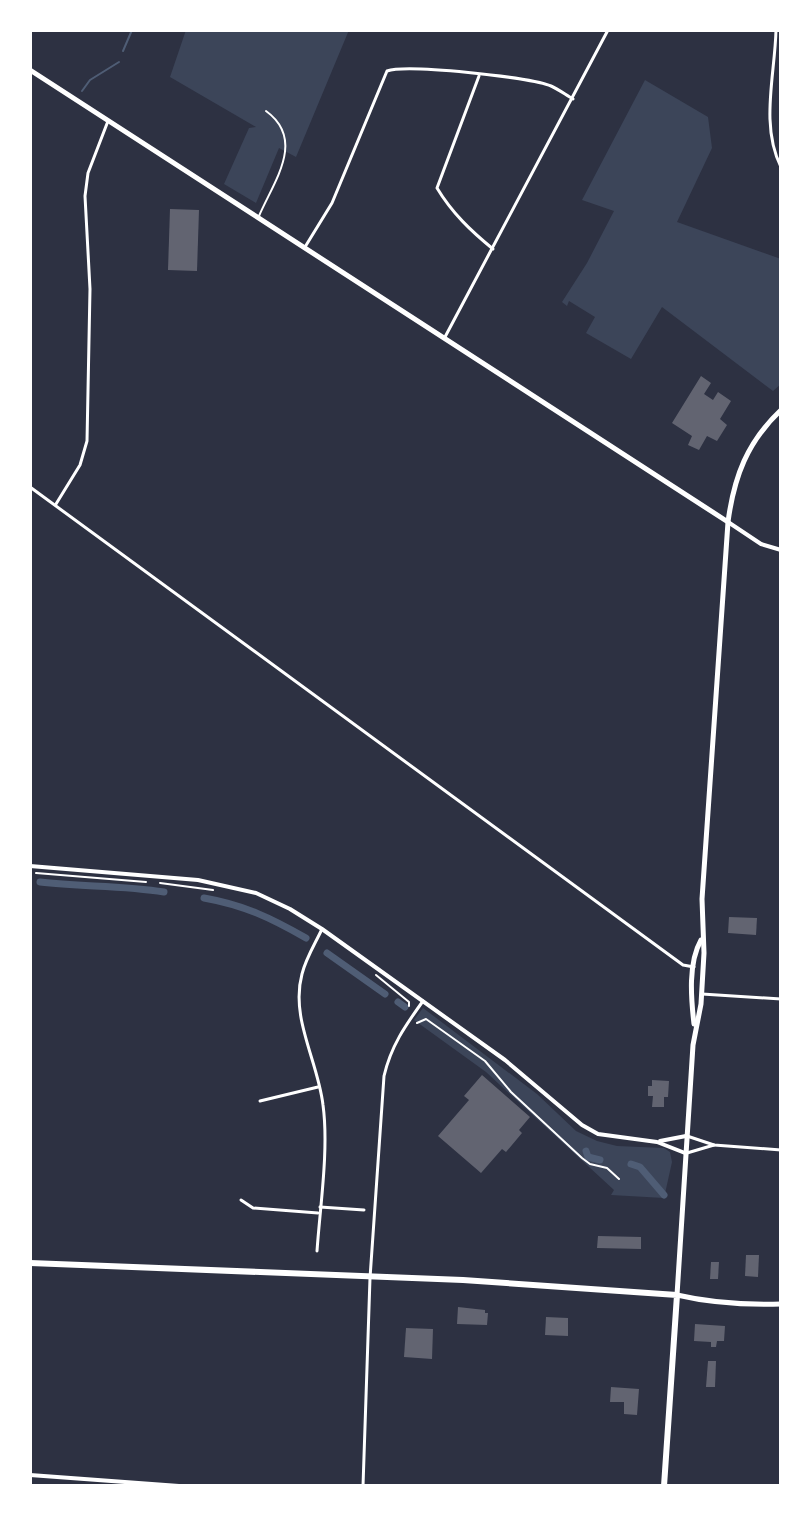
<svg xmlns="http://www.w3.org/2000/svg" width="811" height="1516" font-family="Raleway,sans-serif">
  <style>
    .green { fill: #3c4559 }
    .lines { fill: none; stroke-linecap: round; stroke-linejoin: round }
    .stream { stroke: #4f5d75; stroke-width: 2 }
    .canal { stroke: #4f5d75; stroke-width: 7 }
    .building { fill: #626471 }
    .path { stroke: #fff; stroke-width: 2 }
    .service { stroke: #fff; stroke-width: 2 }
    .minor { stroke: #fff; stroke-width: 3 }
    .tertiary { stroke: #fff; stroke-width: 4 }
    .secondary { stroke: #fff; stroke-width: 5 }
    .primary { stroke: #fff; stroke-width: 6 }
  </style>
  <rect width="100%" height="100%" fill="#2d3142"/>
  <g class="green">
    <path d="M186,30H349L296,157L279,148L256,203L224,184L249,128L256,127L170,77Z"/>
    <path d="M645,80L708,117L712,148L677,222L781,259V384L773,391L662,307L631,359L586,333L595,317L569,301L567,306L562,302L587,263L614,211L582,200Z"/>
    <path d="M423,1008L537,1094L576,1131L597,1141L617,1146L664,1148L670,1152L672,1162L664,1198L611,1195L614,1190L486,1072L414,1020Z"/>
  </g>
  <g class="lines">
    <g class="stream">
      <path d="M123,51L132,30"/>
      <path d="M82,91L90,80L119,62"/>
    </g>
    <g class="canal">
      <path d="M40,882C81,887 123,885 164,892"/>
      <path d="M204,898C244,905 271,918 306,938"/>
      <path d="M327,953L385,994"/>
      <path d="M398,1002L405,1007"/>
      <path d="M586,1151L588,1157L600,1160"/>
      <path d="M631,1164L640,1167L664,1195"/>
    </g>
  </g>
  <g class="building">
    <path d="M170,209L199,210L197,271L168,270Z"/>
    <path d="M701,376L711,383L704,394L713,400L718,392L731,401L720,419L727,425L717,441L707,436L699,450L688,445L692,436L672,423Z"/>
    <path d="M729,917L757,918L756,935L728,933Z"/>
    <path d="M482,1075L530,1117L519,1130L522,1133L506,1152L502,1149L481,1173L438,1136L469,1100L464,1096Z"/>
    <path d="M652,1080L669,1081L668,1097H664V1107H652L653,1096H648V1086H652Z"/>
    <path d="M598,1236L641,1237V1249L597,1248Z"/>
    <path d="M746,1255H759L758,1277L745,1276Z"/>
    <path d="M711,1262H719L718,1279H710Z"/>
    <path d="M458,1307L485,1310V1313H488L487,1325L457,1324Z"/>
    <path d="M546,1317L568,1318V1336L545,1335Z"/>
    <path d="M695,1324L725,1326L724,1341H717L716,1347H711V1342L694,1341Z"/>
    <path d="M406,1328L433,1329L432,1359L404,1357Z"/>
    <path d="M708,1361H716L715,1387H706Z"/>
    <path d="M611,1387L639,1389L637,1415L624,1414V1402H610Z"/>
  </g>
  <g class="lines">
    <g class="path">
      <path d="M36,873L146,882"/>
      <path d="M160,883L213,890"/>
      <path d="M376,975L409,1002V1006"/>
      <path d="M417,1023L426,1019L485,1061L511,1092L582,1158L590,1164L607,1168L619,1179"/>
    </g>
    <path class="service" d="M259,216C274,181 306,140 266,111"/>
    <g class="minor">
      <path d="M776,30C775,75 760,125 781,167"/>
      <path d="M479,76L437,188C452,213 471,231 493,249"/>
      <path d="M305,247L332,203L387,71C407,64 529,77 551,86C558,89 566,95 573,99"/>
      <path d="M445,337L608,30"/>
      <path d="M30,487L683,965L694,967"/>
      <path d="M56,504L80,465L87,441L90,289L85,196L88,173L108,121"/>
      <path d="M702,994L781,999"/>
      <path d="M260,1101L318,1087"/>
      <path d="M687,1136L714,1145L781,1150"/>
      <path d="M687,1153L714,1145"/>
      <path d="M241,1200L253,1208L318,1213"/>
      <path d="M320,1207L364,1210"/>
      <path d="M317,1251C320,1207 329,1149 323,1105C318,1061 290,1018 302,974C306,958 315,944 322,929"/>
      <path d="M363,1486L370,1278L384,1076C391,1046 405,1026 423,1001"/>
    </g>
    <g class="tertiary">
      <path d="M728,522L761,544L781,550"/>
      <path d="M30,866L198,880L256,893L290,909L322,929L505,1060L582,1125L598,1134L657,1142L685,1153"/>
      <path d="M660,1141L686,1136"/>
      <path d="M30,1475L179,1486"/>
    </g>
    <g class="secondary">
      <path d="M30,70L728,522"/>
      <path d="M781,410C747,442 734,477 728,522L702,899L704,953L701,1004L693,1045L677,1295C711,1303 746,1305 781,1304"/>
      <path d="M694,1024C691,998 688,963 701,940"/>
    </g>
    <path class="primary" d="M30,1263L463,1280L677,1295L664,1486"/>
  </g>
  <rect width="811" height="1516" fill="none" stroke="#ffffff" stroke-width="64"/>
</svg>
